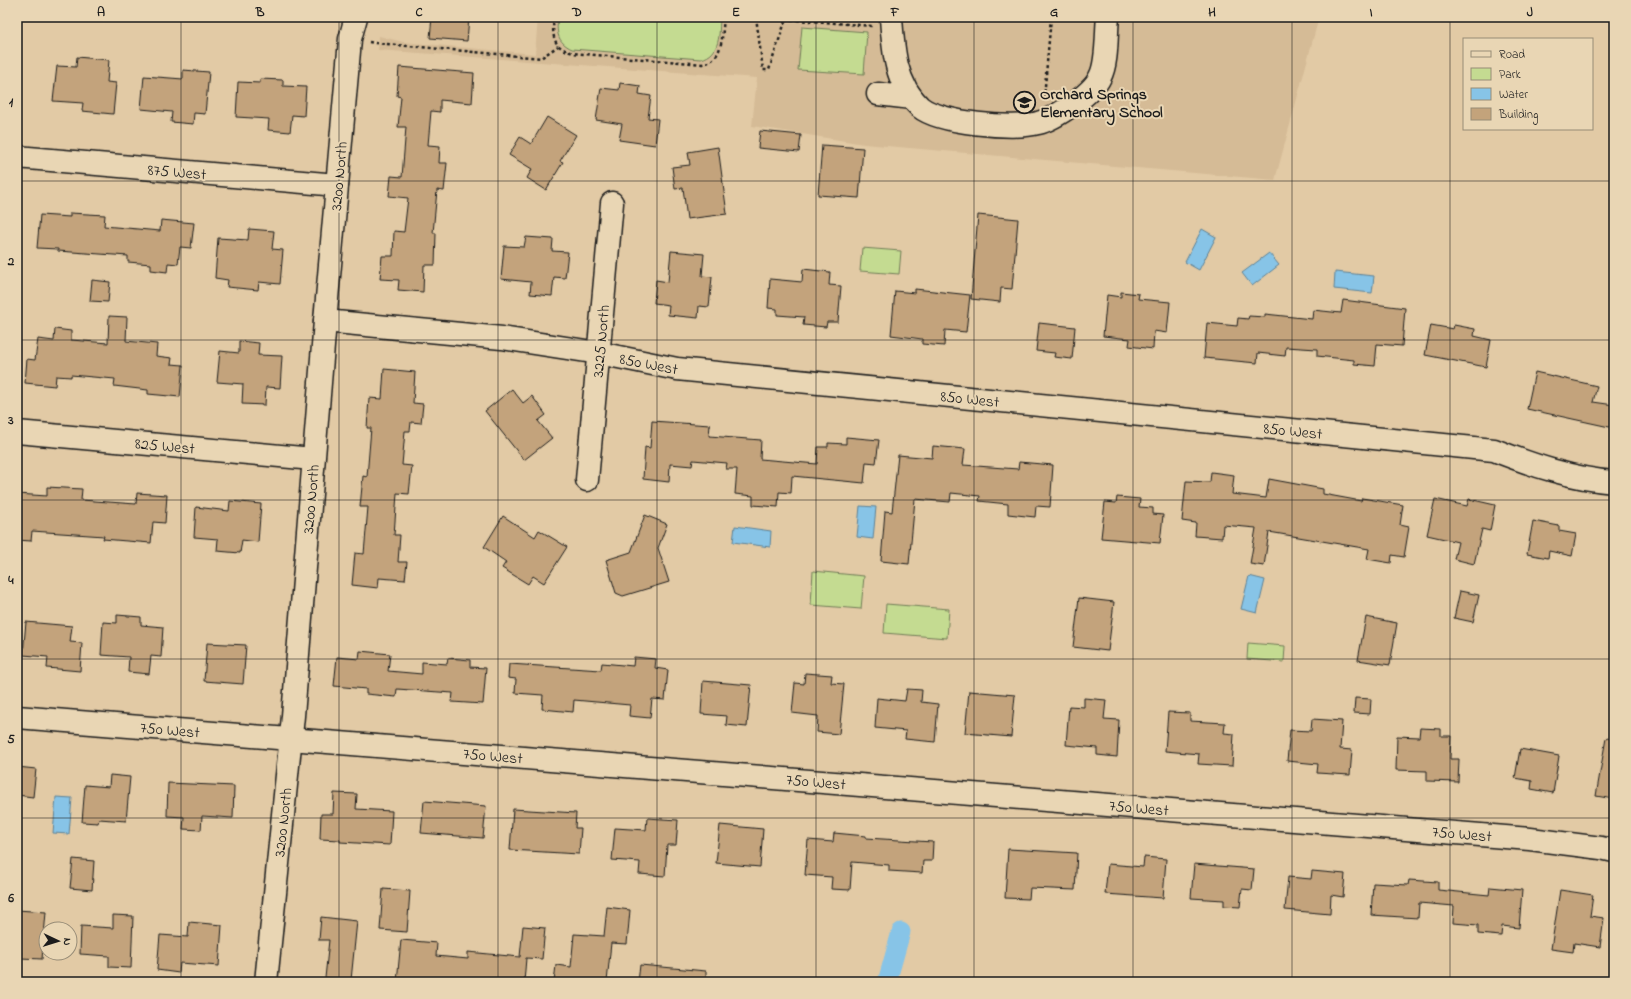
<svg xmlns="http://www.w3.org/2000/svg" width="1631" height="999" font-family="'Indie Flower',sans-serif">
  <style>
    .built { fill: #d5bb96 }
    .green { fill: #c4db91; stroke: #707c56 }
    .water { fill: #87c4e7; stroke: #5c8196 }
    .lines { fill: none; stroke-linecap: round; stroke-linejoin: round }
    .canal { stroke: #87c4e7; stroke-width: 19 }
    .building { fill: #c3a37b; stroke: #1c1c1c }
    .minor-casing { stroke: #1c1c1c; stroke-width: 25 }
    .path { stroke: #1c1c1c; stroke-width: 2.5; stroke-dasharray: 3 3; stroke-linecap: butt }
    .minor { stroke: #e9d6b4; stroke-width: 22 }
    .grid { fill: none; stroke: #1c1c1c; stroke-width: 1; stroke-opacity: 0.55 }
    .labels { text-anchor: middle; stroke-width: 4; stroke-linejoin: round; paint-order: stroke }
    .poi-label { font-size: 16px; font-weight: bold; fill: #1c1c1c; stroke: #e9d6b4; text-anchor: start }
    .street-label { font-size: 16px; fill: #1c1c1c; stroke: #e9d6b4 }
    .neatline { fill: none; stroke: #1c1c1c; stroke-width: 1.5 }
    .grid-label { font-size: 13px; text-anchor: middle; font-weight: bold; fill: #1c1c1c }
  </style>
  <rect width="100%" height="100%" fill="#e2caa5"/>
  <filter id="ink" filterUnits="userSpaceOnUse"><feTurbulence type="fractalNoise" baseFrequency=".025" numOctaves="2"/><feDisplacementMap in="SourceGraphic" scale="8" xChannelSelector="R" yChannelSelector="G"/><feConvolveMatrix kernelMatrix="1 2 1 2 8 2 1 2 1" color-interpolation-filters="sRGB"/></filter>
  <g filter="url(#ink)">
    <path class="built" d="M538,17H1319L1275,180L864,144L752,126L757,78L378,50L379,36L403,42L535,54Z"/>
    <g class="green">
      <path d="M558,17H720C719,34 721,54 701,59L572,49C557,42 556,32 558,17Z"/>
      <path d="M802,27L867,32L864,74L798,70Z"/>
      <path d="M862,248L901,251L899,274L860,271Z"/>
      <path d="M813,571L864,576L861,609L811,605Z"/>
      <path d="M886,604L949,609L947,638L884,633Z"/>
      <path d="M1248,643L1285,646L1284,662L1247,659Z"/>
    </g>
    <g class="water">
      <path d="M1202,229L1216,237L1199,270L1185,262Z"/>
      <path d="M1269,253L1279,265L1252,286L1242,273Z"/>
      <path d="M1335,272L1374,276L1372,293L1334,289Z"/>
      <path d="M860,506L876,507L873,539L857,537Z"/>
      <path d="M735,526L771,531L770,547L733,542Z"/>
      <path d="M1249,576L1265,580L1257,613L1241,609Z"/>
      <path d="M56,797L72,798L69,834L53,833Z"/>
    </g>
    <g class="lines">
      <path class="canal" d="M887,982L901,932"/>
    </g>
    <g class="building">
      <path d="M432,17H469L467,41L430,38Z"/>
      <path d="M77,57L109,60L107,82L116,83L113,114L82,111L83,103L53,101L57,66L76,67Z"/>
      <path d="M399,67L474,73L472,103L440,100V112L431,111L428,145L440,146L439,163H447L444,191L437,190L433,233H436L435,265H424L423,292L398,290L399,280L380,279L382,256H393L394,231L404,232L408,198L389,196L391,176L402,177L406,127H398L401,97L397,96Z"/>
      <path d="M183,70L209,72L205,114L194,113L193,124L171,122L172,112L141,109L144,76L183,79Z"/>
      <path d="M260,79L283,80V86L306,87L304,116L292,115L290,132L268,130L269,119L236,117L238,82L260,83Z"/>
      <path d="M620,83L640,86L639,94L651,96L648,118L658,119L655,145L619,140L622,124L596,120L601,88L619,90Z"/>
      <path d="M547,117L576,135L560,161L563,162L546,190L527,178L532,169L509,155L520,137L531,144Z"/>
      <path d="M760,131L801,135L799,152L758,148Z"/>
      <path d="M822,145L863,148L859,198L818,195Z"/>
      <path d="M718,147L727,214L687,219L683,188L675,189L672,167L690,165L688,152Z"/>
      <path d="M70,213L105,215L104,226L160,231L161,220L194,223L191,248L180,247L178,264L168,263L167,272L151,270V264L128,262V256L58,251V249L37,248L40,215L70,217Z"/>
      <path d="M978,215L1018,219L1012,289L1001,288L1000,302L971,299Z"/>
      <path d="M249,229L274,231L272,249L283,250L280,284L259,282L258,290L227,287L228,280L215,278L218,238L248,240Z"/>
      <path d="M526,237L553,239L552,251L568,252L565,278L554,277L552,296L530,294L531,282L501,279L504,246L524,247Z"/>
      <path d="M671,251L704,254L702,276L712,277L709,307L699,306L698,318L668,315L669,305L654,303L656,280L668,282Z"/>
      <path d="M803,269L830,272L829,285L841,286L838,322H827L826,327L803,325L804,317L777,315V309L768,308L770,279L802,282Z"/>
      <path d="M92,280L110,282L108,302L90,301Z"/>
      <path d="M915,289L970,295L966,332L945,330L944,346L922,344V339L891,335L895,291L915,293Z"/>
      <path d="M1121,292L1139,294L1138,299L1170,302L1167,333L1154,331L1153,349L1129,346L1130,339L1103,336L1107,295L1121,297Z"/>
      <path d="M1343,300L1405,308L1402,346L1377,344L1375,366L1354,364V360L1317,356V349L1286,347L1285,356L1258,353L1257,363L1204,358L1207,323L1237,326L1238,318L1248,319L1249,316L1265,317V314L1312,319L1313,310L1341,313Z"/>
      <path d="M109,316L127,317L126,341L157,344L156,356L172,358L171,364L183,365L180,397L148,394V390L114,386L115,379L71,375V377L56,376L55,386L25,383L27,359L35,360L38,339L54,341L55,329L71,331V340L108,343Z"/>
      <path d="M1039,323L1075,327L1072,359L1054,357L1055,353L1036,351Z"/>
      <path d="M1431,325L1453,329L1454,325L1475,329L1474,336L1491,340L1486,367L1425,355Z"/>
      <path d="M239,341L259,343L258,355L282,356L280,388L266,387L265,405L242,404L243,384L217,382L220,351L239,353Z"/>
      <path d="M384,369L415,372L413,403L423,404L421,423L411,422L410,431H405L402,465L412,466L409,494L397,493L394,535H400L398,562H407L405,580L379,578L378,588L352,585L355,553L364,554L368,507H360L363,476L367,477L371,428H367L369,398L382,399Z"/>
      <path d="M1535,372L1597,386L1593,402L1614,405V428L1527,409Z"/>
      <path d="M512,389L523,403L532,396L546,415L538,421L552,438L524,460L485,411Z"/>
      <path d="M652,421L710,425L709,436L761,440L760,459L817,464L818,447H828V443L846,444V437L879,440L876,463L866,462L864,483L792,476L791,493L779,492L778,507L753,505V496L735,494L737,469H726L727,463L693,460L692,466L670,464L669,482L643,479L645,447L650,448Z"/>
      <path d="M933,446L965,449L963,465L1018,469L1019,462L1053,465L1050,507L1036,506L1035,517L1008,514V504L979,501L980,496L951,493L950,502L915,499L909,564L881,561L885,511L892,512L898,455L932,458Z"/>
      <path d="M1211,472L1234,475L1232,494L1266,498L1269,479L1323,489V494L1361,501L1362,498L1403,505L1400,525L1409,527L1404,557L1392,555L1391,563L1367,559L1369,549L1269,532L1264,566L1250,564L1256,528L1223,525L1222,538L1195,536L1196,523L1182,521L1186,481L1210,482Z"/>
      <path d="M47,487L82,489L81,500L136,504L137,493L167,495L165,523L153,522L151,543L103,539L104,536L32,531L31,541L17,540V494L47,496Z"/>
      <path d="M1117,497L1140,499L1139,507L1153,508V514L1163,515L1160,543L1101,538L1105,502L1116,503Z"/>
      <path d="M1435,499L1467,506L1469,499L1495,505L1490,531L1482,529L1474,564L1454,559L1458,542L1427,535Z"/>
      <path d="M230,501L261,504L258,542L242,540L240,553L217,551L218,539L194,537L196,507L229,511Z"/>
      <path d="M645,515L667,524L658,548L669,582L623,596L616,593L606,560L631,552Z"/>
      <path d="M503,516L535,537L539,530L567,547L544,583L533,576L528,584L502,568L506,562L484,547Z"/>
      <path d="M1533,521L1559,526V531L1576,534L1572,556L1549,551L1548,558L1527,554Z"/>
      <path d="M1460,591L1479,595L1473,622L1454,618Z"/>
      <path d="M1079,598L1114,602L1108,651L1073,647Z"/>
      <path d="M117,615L141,617V625L163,627L161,657L151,656L149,674L128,672L129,657L101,655L103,622L117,623Z"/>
      <path d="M1366,617L1397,623L1390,665L1358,660Z"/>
      <path d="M26,622L72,626L70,642L82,643L80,671L47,668L48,657L23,655Z"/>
      <path d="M207,643L246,645L243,684L204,681Z"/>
      <path d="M360,651L390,654L388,671L422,674V662L447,664L448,658L470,660V667L486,668L483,704L452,702L453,693L397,689L396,697L366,694V689L334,686L337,657L359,659Z"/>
      <path d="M634,657L656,659L655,668L668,670L665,700L652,699L650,718L629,716L630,705L574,700L573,712L542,709L543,695L515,693L516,679L508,678L509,664L601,670L602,663L633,666Z"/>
      <path d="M805,673L832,675L831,683L844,684L839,734L817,732L818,716L792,713L795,683L804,684Z"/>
      <path d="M703,681L751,685L747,727L726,725L727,716L701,714Z"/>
      <path d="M907,689L922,690L921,702L938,704L935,742L905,739L906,731L875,728L877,698L905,701Z"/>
      <path d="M969,691L1015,695L1011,737L965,733Z"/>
      <path d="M1084,698L1106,700L1104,719L1119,720L1117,757L1097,755V748L1066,745L1069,706L1084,707Z"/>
      <path d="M1355,698L1371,699L1370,714L1354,713Z"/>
      <path d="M1168,712L1190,713V721L1225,723L1224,733L1234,734L1232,766L1198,764L1199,754L1165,751Z"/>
      <path d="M1312,719L1342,721L1340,749L1352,750L1350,775L1317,773L1318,764L1287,761L1290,730L1311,731Z"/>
      <path d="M1420,728L1441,729V736H1451L1450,759H1459L1458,782L1427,781V771L1396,770L1397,736L1419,737Z"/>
      <path d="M1606,738L1614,739V799L1596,796Z"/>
      <path d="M1520,749L1559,756L1553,793L1531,789L1532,781L1515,778Z"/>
      <path d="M17,767L36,769L33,797L17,795Z"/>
      <path d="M110,775L130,777L126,821L99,819L98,823L82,822L85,785L109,787Z"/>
      <path d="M168,783L234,786L233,818L202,816L201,830L183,829L184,817L167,816Z"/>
      <path d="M334,793L357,794L356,809L392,811L390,845L340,842V840L320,839L321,814H333Z"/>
      <path d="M424,801L486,806L483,838L421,833Z"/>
      <path d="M513,809L576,813L575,828H581L579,854L510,850Z"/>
      <path d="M647,818L678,820L676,845H667L665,876L639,874L640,862L612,860L615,828L646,830Z"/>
      <path d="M720,825L763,829L760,867L716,863Z"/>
      <path d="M834,833L866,836V838L933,842L932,861H923L922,873L889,871V865L852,862L850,890L831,889L832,877L805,875L808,840L833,842Z"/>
      <path d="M1008,849L1077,853L1075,890L1030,888L1029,899L1005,898Z"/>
      <path d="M1144,857L1166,859L1163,898L1105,894L1108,864L1143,867Z"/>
      <path d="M73,859L94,861L92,890L70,888Z"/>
      <path d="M1194,864L1254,869L1252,890L1242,889L1240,907L1224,906V900L1191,898Z"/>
      <path d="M1312,871L1345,874L1343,897L1331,895L1330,914L1285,910L1288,877L1311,879Z"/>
      <path d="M1409,880L1438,882V890L1489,895L1490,887L1522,890L1519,928L1502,926L1501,936L1478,934V925L1453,923L1454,906L1419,903L1418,918L1371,915L1373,883L1408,885Z"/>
      <path d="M383,889L410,891L407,932L380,930Z"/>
      <path d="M1560,890L1593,895L1590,916L1604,918L1600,947L1574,943L1573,952L1551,949Z"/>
      <path d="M607,907L630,910L627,944L611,943L607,982H554L556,965L571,967L574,934L604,936Z"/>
      <path d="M17,910L46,912L42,959L21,958V952L17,951Z"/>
      <path d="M113,915L133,916L131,968L109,967V956L80,954L81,926L113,928Z"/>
      <path d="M321,917L357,921L351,980L325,978L329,940H319Z"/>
      <path d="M189,922L222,925L219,966L180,963L179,973L157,970L160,935L188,937Z"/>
      <path d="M523,926L545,928L542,959L526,958L524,982H397L401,940L437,943L436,956L468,959V952L520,957Z"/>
      <path d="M640,965L706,971V982H638Z"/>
    </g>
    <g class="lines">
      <defs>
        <g id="minor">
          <path d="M891,17C893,48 895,84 920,107C939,123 1015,130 1038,123C1055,119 1093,93 1100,77C1108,62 1106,34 1108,17"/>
          <path d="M878,94L912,98"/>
          <path d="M17,157L337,185"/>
          <path d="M325,321L502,338L599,353L677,369L1494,450C1532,465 1573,479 1614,482"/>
          <path d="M17,432L313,459"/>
          <path d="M587,480L612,203"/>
          <path d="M17,717L1530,839L1601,848L1614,851"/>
          <path d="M266,982L293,716L325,321L349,51L350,39L356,17"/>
        </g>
      </defs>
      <use href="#minor" class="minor-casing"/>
      <g class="path">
        <path d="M554,17C552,36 552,47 573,53L702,64C724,61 722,34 724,17"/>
        <path d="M756,17L763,70H769L786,19"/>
        <path d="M761,17L872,26"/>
        <path d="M369,42L375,43L541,58L558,46"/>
        <path d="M1044,98L1051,17"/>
      </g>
      <use href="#minor" class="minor"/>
    </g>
  </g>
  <path class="grid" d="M181,17V982M339,17V982M498,17V982M657,17V982M816,17V982M974,17V982M1133,17V982M1292,17V982M1450,17V982M17,181H1614M17,340H1614M17,500H1614M17,659H1614M17,818H1614"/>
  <defs>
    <symbol id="school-ring" viewBox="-11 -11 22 22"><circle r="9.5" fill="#e9d6b4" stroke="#1c1c1c" stroke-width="1.5"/><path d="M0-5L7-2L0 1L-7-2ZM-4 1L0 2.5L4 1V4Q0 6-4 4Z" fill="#1c1c1c"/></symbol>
  </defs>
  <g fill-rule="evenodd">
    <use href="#school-ring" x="1012" y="90" width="25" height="25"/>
  </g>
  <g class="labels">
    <g class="poi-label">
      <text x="1040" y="99">Orchard Springs<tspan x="1040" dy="18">Elementary School</tspan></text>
    </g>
    <g class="street-label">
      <text transform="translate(177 171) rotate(5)" y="6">875 West</text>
      <text transform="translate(338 176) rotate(-85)" y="6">3200 North</text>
      <text transform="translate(600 341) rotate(-85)" y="6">3225 North</text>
      <text transform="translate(649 363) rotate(11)" y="6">850 West</text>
      <text transform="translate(970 398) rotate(6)" y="6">850 West</text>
      <text transform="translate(1293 430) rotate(6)" y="6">850 West</text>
      <text transform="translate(165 445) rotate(5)" y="6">825 West</text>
      <text transform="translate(310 499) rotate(-85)" y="6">3200 North</text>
      <text transform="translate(170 729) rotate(5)" y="6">750 West</text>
      <text transform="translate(493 755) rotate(5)" y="6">750 West</text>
      <text transform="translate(816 781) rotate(5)" y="6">750 West</text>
      <text transform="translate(1139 807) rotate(5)" y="6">750 West</text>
      <text transform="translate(282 822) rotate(-84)" y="6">3200 North</text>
      <text transform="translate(1462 833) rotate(5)" y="6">750 West</text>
    </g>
  </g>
  <rect width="1631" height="999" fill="none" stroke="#e9d6b4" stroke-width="44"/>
  <rect x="1463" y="38" width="130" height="92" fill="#e9d6b4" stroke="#978c77"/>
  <rect x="1471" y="51" width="20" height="6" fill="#e9d6b4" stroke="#978c77"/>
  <text x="1499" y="58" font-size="12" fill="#1c1c1c">Road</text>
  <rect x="1471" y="68" width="20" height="12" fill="#c4db91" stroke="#978c77"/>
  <text x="1499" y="78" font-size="12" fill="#1c1c1c">Park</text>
  <rect x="1471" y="88" width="20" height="12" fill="#87c4e7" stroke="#978c77"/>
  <text x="1499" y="98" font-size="12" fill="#1c1c1c">Water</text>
  <rect x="1471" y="108" width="20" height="12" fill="#c3a37b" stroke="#978c77"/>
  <text x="1499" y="118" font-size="12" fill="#1c1c1c">Building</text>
  <g transform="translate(58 941) rotate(94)"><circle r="19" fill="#e9d6b4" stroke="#978c77"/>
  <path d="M0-3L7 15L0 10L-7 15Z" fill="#1c1c1c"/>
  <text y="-6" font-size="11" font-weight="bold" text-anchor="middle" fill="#1c1c1c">N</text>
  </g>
  <rect x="22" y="22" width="1587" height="955" class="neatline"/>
  <g class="grid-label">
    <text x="101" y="16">A</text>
    <text x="260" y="16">B</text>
    <text x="419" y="16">C</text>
    <text x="577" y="16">D</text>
    <text x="736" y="16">E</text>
    <text x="895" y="16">F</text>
    <text x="1054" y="16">G</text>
    <text x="1212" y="16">H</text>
    <text x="1371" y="16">I</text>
    <text x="1530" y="16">J</text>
    <text x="11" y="106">1</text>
    <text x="11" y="265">2</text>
    <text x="11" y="424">3</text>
    <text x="11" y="584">4</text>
    <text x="11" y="743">5</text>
    <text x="11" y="902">6</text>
  </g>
</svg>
